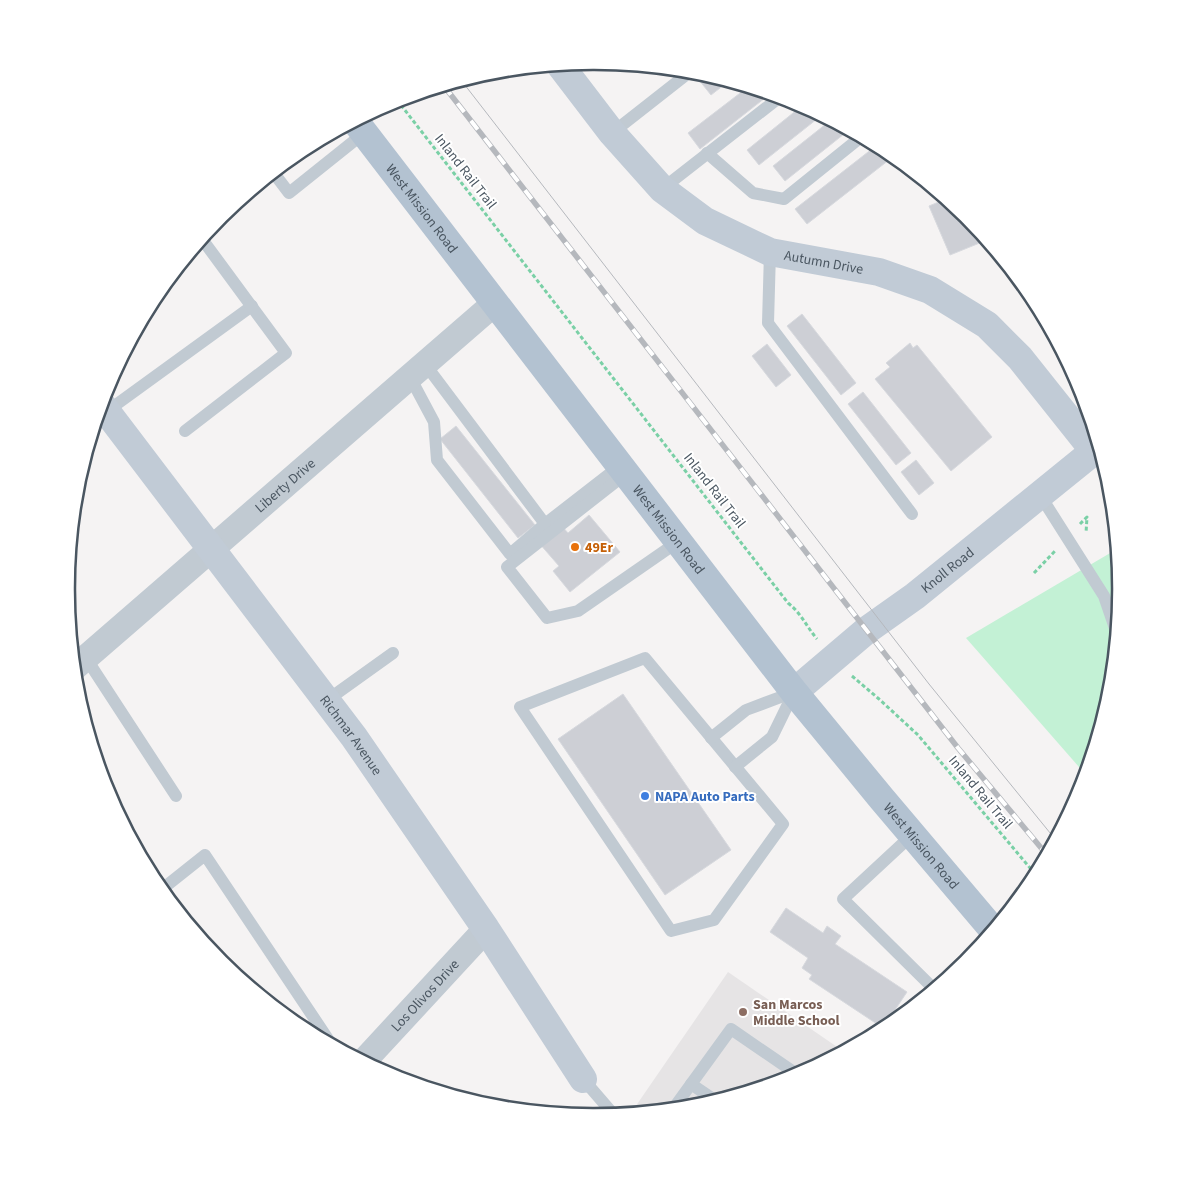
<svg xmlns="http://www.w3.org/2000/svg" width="1187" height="1178" font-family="'Source Sans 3',sans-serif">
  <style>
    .education { fill: #e6e4e5 }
    .green { fill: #c3f1d5 }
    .building { fill: #cdcfd5; stroke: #d7d9de }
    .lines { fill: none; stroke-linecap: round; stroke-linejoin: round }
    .path { stroke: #7ad0a6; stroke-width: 3; stroke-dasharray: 4 2.5; stroke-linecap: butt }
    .lane { stroke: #c1cad2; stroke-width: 12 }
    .street { stroke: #c1cad2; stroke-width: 26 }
    .secondary { stroke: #c1cbd6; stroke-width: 28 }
    .primary { stroke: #b3c2d1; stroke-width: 28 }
    .tram { stroke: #b5b8bd; stroke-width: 1 }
    .rail-casing { stroke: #b5b8bd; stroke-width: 5.5 }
    .rail { stroke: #fff; stroke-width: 4; stroke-dasharray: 11; stroke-linecap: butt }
    .food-dot { fill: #e8710a; stroke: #fff; stroke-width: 2 }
    .shop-dot { fill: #3f7fe0; stroke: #fff; stroke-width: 2 }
    .education-dot { fill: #8d6e63; stroke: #fff; stroke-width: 2 }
    .labels { text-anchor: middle; stroke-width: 4; stroke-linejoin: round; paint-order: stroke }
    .street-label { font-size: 14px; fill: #4a5661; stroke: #fff }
    .food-label { font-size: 14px; font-weight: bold; fill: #c56008; stroke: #fff; text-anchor: start }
    .shop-label { font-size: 14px; font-weight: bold; fill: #366cbe; stroke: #fff; text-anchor: start }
    .education-label { font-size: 14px; font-weight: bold; fill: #785e54; stroke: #fff; text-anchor: start }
    .rim { fill: none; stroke: #4a5661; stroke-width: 2.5 }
  </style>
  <rect width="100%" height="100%" fill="#f5f3f3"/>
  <path class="education" d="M728,972L843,1051L795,1077L696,1107L631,1113Z"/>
  <path class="green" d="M1117,549L1121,589L1111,692L1086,775L966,638Z"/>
  <g class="building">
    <path d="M706,74L729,81L711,95L699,80Z"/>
    <path d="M748,87L770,94L700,149L688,133Z"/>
    <path d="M803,105L822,115L759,165L747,150Z"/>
    <path d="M831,120L849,130L785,181L773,166Z"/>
    <path d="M877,145L894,156L807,224L795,209Z"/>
    <path d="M946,199L967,216L987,240L950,255L929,206Z"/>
    <path d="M802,314L856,383L841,395L787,326Z"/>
    <path d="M910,343L913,348L917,345L992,437L951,471L875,379L890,367L886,363Z"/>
    <path d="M767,344L791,375L776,387L752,356Z"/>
    <path d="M863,392L911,453L896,465L848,404Z"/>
    <path d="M456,426L535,525L518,538L440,439Z"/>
    <path d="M916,460L934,483L919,495L901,472Z"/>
    <path d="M589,515L620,552L570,592L553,571L559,566L539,543L561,525L568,533Z"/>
    <path d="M623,694L731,850L665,895L558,739Z"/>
    <path d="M786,908L823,933L827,926L841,936L835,944L907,992L883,1028L809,979L812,975L802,968L808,958L770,932Z"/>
  </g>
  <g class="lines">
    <g class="path">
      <path d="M397,100L788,603C802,614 806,626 817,639"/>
      <path d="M1080,524L1087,517L1086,533"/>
      <path d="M1034,573L1055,551"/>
      <path d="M852,676L879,699L918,735L1036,875"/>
    </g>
    <g class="lane">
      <path d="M612,133L691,71"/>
      <path d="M707,153L753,193L784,199L861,137"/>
      <path d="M273,172L289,193L364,133"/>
      <path d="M662,189L780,97"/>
      <path d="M770,252L768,323L912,514"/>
      <path d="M425,364L545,524L621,465"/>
      <path d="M410,377L434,422L437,460L510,554L545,524"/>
      <path d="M106,412L252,306"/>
      <path d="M185,431L286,353L202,239"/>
      <path d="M627,473L507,567L547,618L578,611L679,541"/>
      <path d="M1040,495L1104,596L1117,634"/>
      <path d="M86,658L176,796"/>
      <path d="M645,658L783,824L714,920L671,931L520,707Z"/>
      <path d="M326,701L393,653"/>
      <path d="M711,738L746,710L794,692"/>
      <path d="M735,767L772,737L794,692"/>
      <path d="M912,835L843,899L934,989"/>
      <path d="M161,890L205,855L332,1045"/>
      <path d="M583,1079L614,1115"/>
      <path d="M691,1084L716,1101"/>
      <path d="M673,1109L731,1029L798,1075"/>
    </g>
    <g class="street">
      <path id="s1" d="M74,668L495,303"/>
      <path id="s2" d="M363,1062L486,929"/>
    </g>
    <g class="secondary">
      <path id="s3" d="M560,65L612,133L662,189L705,221L770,252L879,272L930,290L987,325L1020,358L1094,451"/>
      <path id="s4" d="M101,404L354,737L486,929L583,1079"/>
      <path id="s5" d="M794,692L867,630L915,596L1099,447"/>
    </g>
    <path class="primary" id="s6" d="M355,121L794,692L882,799L993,930"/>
    <path class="tram" d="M461,80L929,684L1055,839"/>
    <defs>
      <path id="rail" d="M444,86L958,748L1047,855"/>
    </defs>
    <use href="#rail" class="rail-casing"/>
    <use href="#rail" class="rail"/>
  </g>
  <circle class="food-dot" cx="575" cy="547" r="5"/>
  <circle class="shop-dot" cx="645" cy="796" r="5"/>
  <circle class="education-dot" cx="743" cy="1012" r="5"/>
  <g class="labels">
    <g class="street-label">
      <text transform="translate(466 171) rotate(52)" y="5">Inland Rail Trail</text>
      <text dy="5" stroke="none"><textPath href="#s6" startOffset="110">West Mission Road</textPath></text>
      <text dy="5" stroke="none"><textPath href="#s3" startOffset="341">Autumn Drive</textPath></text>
      <text dy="5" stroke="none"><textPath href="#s1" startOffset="279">Liberty Drive</textPath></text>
      <text transform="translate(715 490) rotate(52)" y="5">Inland Rail Trail</text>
      <text dy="5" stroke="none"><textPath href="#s6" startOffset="515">West Mission Road</textPath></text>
      <text dy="5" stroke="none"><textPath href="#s5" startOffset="196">Knoll Road</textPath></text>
      <text dy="5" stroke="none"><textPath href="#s4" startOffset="415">Richmar Avenue</textPath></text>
      <text transform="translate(981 792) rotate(50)" y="5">Inland Rail Trail</text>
      <text dy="5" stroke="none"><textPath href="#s6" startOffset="920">West Mission Road</textPath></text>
      <text dy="5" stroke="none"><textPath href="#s2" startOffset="91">Los Olivos Drive</textPath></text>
    </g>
    <g class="food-label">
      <text x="585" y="552">49Er</text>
    </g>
    <g class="shop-label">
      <text x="655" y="801">NAPA Auto Parts</text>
    </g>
    <g class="education-label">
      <text x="753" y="1009">San Marcos<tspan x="753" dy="16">Middle School</tspan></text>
    </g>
  </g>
  <path d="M0 0H1187V1178H0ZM593 70H594A518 518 0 0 1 1112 588V590A518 518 0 0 1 594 1108H593A518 518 0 0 1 75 590V588A518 518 0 0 1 593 70Z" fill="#fff" fill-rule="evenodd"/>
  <path class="rim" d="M593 70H594A518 518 0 0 1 1112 588V590A518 518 0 0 1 594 1108H593A518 518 0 0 1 75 590V588A518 518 0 0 1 593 70Z"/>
</svg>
